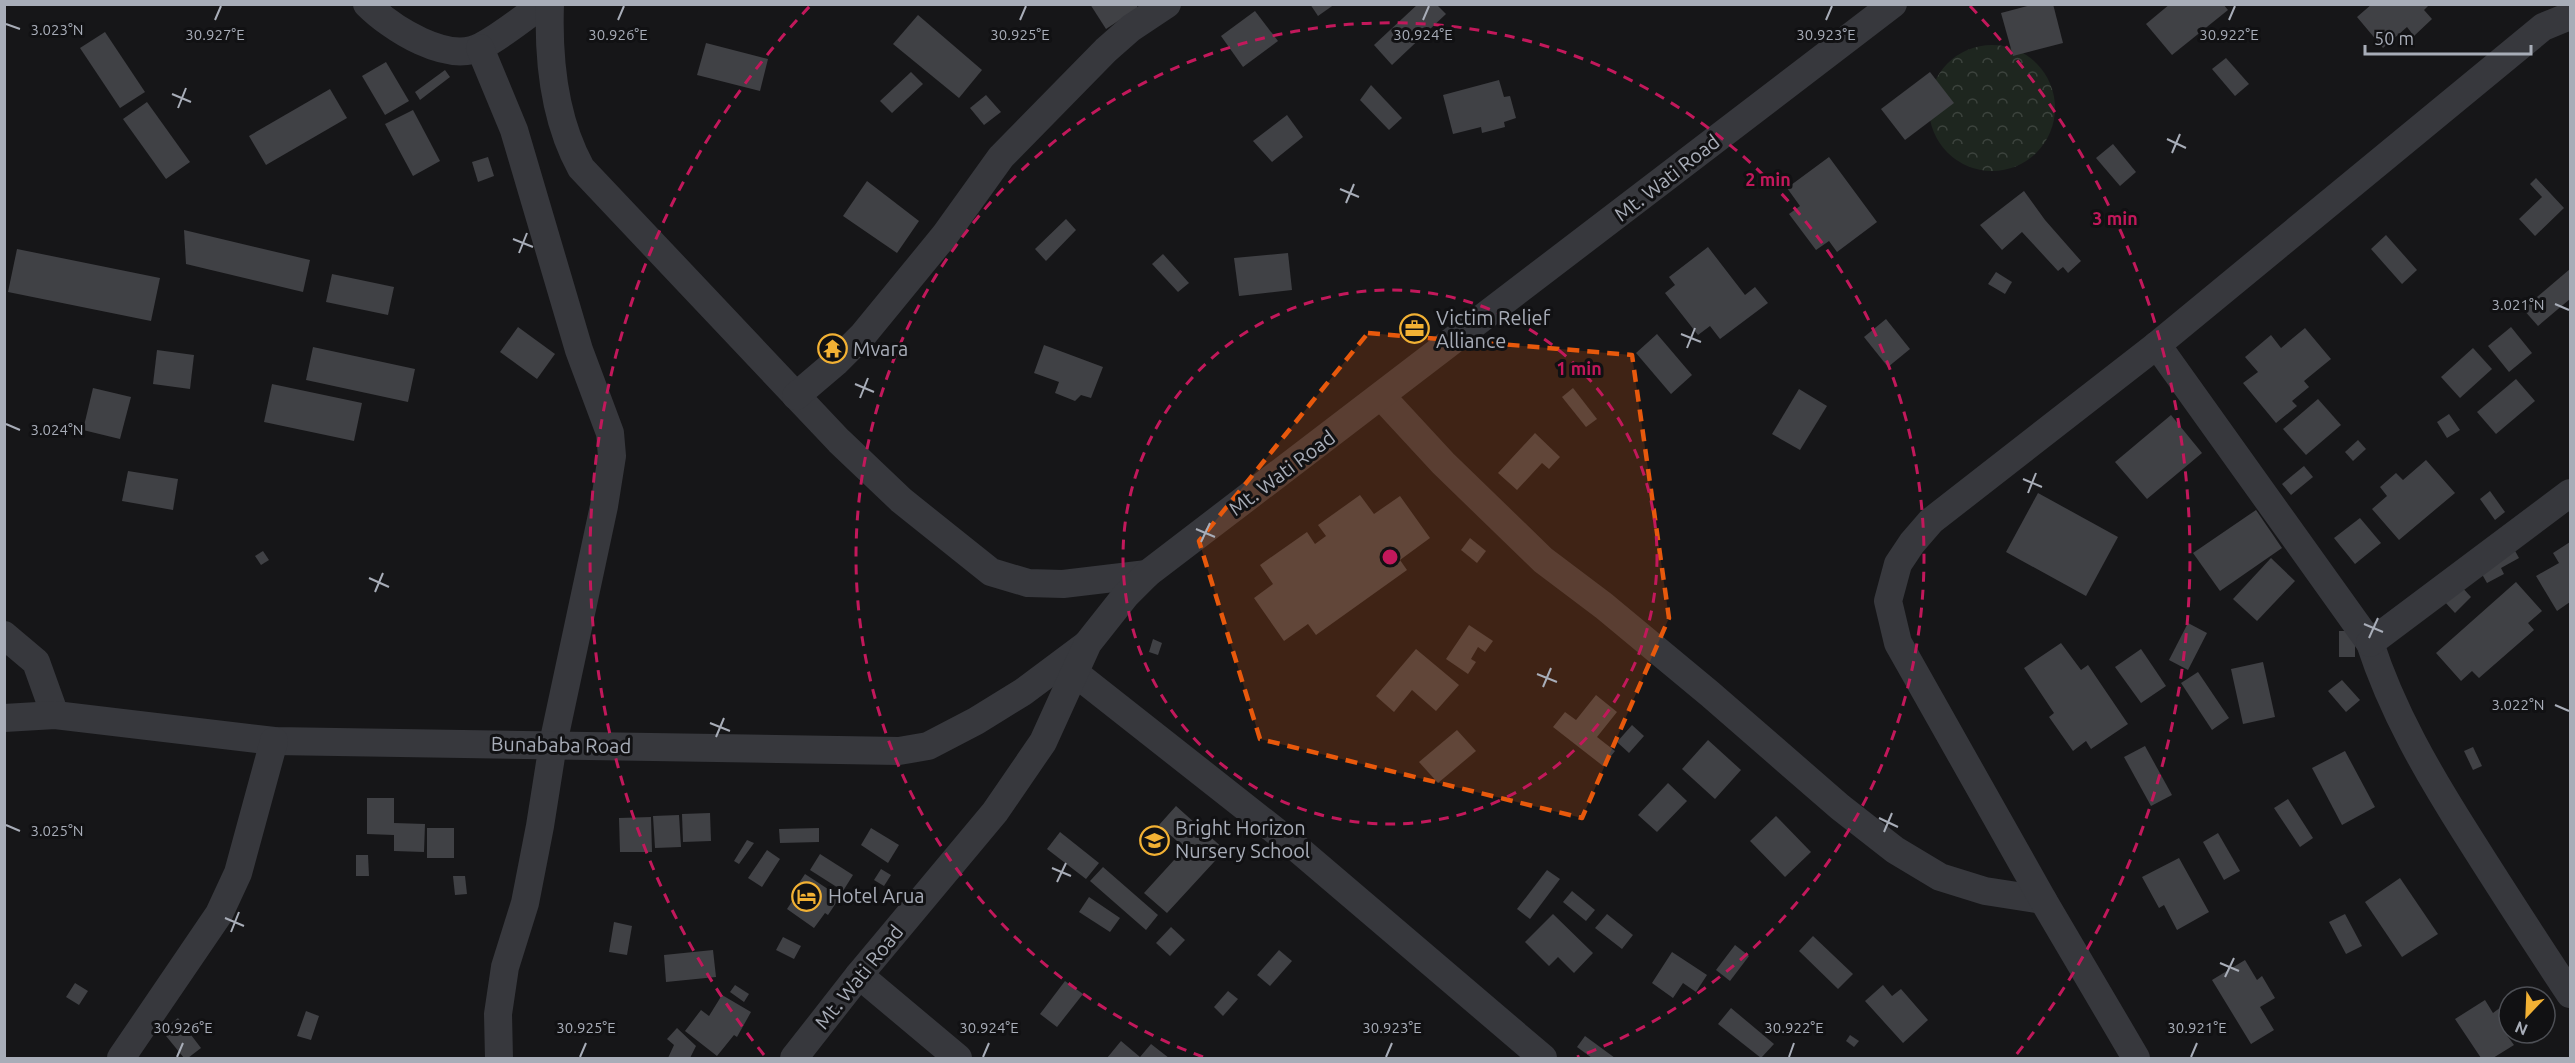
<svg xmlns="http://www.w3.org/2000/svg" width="2575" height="1063" font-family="Ubuntu,sans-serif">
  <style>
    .forest { fill: url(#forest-crowns) }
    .building { fill: #404145 }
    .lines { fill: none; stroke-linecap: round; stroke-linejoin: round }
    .minor { stroke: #37383d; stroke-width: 28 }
    .marked { fill: #e8590c; fill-opacity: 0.2; stroke: #e8590c; stroke-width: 4.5; stroke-dasharray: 12 8; stroke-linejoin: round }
    .ticks { fill: none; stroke: #a8adb8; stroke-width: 2 }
    .ring { fill: none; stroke: #c2185b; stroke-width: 3; stroke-dasharray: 10 8 }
    .labels { text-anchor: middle; stroke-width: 6; stroke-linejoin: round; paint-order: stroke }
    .street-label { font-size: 20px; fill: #a8adb8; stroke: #111113 }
    .poi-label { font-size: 20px; fill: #a8adb8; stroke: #111113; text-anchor: start }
    .ticks-label { font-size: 15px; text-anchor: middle; fill: #a8adb8; stroke: #111113; stroke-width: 6; stroke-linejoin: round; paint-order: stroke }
    .centre { fill: #c2185b; stroke: #111113; stroke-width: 3 }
    .ring-label { font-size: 18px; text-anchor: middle; font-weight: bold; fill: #c2185b; stroke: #111113; stroke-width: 6; stroke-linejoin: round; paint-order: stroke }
  </style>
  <defs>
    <pattern id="forest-crowns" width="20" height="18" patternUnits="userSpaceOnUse" patternTransform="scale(1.5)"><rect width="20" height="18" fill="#1e261f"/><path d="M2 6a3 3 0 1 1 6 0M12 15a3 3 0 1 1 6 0" fill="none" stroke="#3c433d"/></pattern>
  </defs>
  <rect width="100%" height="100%" fill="#161618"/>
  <circle class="forest" cx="1992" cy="108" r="63"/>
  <g class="building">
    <path d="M1090,4H1136L1138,8L1106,29Z"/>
    <path d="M1310,4H1335L1318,16Z"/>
    <path d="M1418,4H1436L1446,14L1392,65L1374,45Z"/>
    <path d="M2035,4H2053L2063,43L2013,56L2001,13Z"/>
    <path d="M2170,4H2223L2228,10L2172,55L2146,24Z"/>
    <path d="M2372,4H2430L2424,10L2432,19L2414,36L2407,27L2383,48L2357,17Z"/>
    <path d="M1255,11L1278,41L1243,67L1221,36Z"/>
    <path d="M918,15L982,70L959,98L893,44Z"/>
    <path d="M105,32L145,92L120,108L80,48Z"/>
    <path d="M706,43L768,59L760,91L697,75Z"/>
    <path d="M2226,58L2249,84L2235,96L2212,69Z"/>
    <path d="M386,62L409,101L385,115L362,76Z"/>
    <path d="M445,70L450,77L420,100L415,92Z"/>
    <path d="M911,72L923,84L892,113L880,101Z"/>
    <path d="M1930,72L1954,103L1905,140L1881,109Z"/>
    <path d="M1499,80L1504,97L1510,96L1516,118L1504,122L1505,127L1482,133L1481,127L1453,134L1443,95Z"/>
    <path d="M1371,85L1402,118L1389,130L1360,100Z"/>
    <path d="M330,89L347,118L266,165L249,136Z"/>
    <path d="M986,95L1001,112L984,125L970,108Z"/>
    <path d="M147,102L190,162L166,179L123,119Z"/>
    <path d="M413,110L440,161L413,176L385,124Z"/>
    <path d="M1287,115L1303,137L1272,162L1253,141Z"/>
    <path d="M2113,144L2136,172L2120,186L2096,158Z"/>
    <path d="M488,157L494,176L478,182L472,162Z"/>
    <path d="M1829,157L1877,222L1837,252L1829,241L1816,250L1789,214L1800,206L1787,188Z"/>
    <path d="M2536,178L2564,208L2535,236L2519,219L2542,197L2530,184Z"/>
    <path d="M867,181L919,221L897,253L843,216Z"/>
    <path d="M2024,191L2045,220L2081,261L2068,273L2063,267L2058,271L2022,232L2002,250L1980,225Z"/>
    <path d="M1066,219L1076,230L1046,261L1035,249Z"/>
    <path d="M184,230L310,260L303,292L186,264Z"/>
    <path d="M2386,235L2417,270L2402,284L2371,249Z"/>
    <path d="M1708,247L1745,295L1755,287L1768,303L1720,339L1710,326L1698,335L1665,293L1675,285L1669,277Z"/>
    <path d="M17,249L160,278L151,321L8,292Z"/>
    <path d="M1288,253L1292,290L1239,296L1234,258Z"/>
    <path d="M1163,254L1189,283L1178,292L1152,264Z"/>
    <path d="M2570,269V299L2538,326L2523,309Z"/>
    <path d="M1996,272L2012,282L2005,294L1988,284Z"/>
    <path d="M332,274L394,287L388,315L326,302Z"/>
    <path d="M1886,319L1910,349L1888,367L1864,337Z"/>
    <path d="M518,327L555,354L537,379L500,352Z"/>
    <path d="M2511,327L2532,353L2509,372L2488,346Z"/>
    <path d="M2305,328L2331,359L2304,381L2309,387L2292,401L2297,406L2276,423L2243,383L2258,372L2245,357L2271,335L2281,348Z"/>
    <path d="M1657,334L1692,375L1671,394L1636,353Z"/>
    <path d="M1044,345L1103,367L1091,398L1081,395L1075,401L1055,393L1059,382L1034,373Z"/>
    <path d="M313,347L415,369L408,402L306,380Z"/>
    <path d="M2473,348L2492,369L2460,398L2441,377Z"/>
    <path d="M157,350L194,355L190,389L153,384Z"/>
    <path d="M2516,379L2535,401L2496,434L2477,412Z"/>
    <path d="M272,384L362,403L354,441L264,422Z"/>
    <path d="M93,388L131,397L120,439L83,430Z"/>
    <path d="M1573,388L1597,419L1586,427L1562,397Z"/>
    <path d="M1799,389L1827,406L1800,450L1772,434Z"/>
    <path d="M2318,399L2341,425L2306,455L2283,429Z"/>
    <path d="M2449,414L2460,430L2447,438L2437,422Z"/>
    <path d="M2171,415L2202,453L2147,499L2115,462Z"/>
    <path d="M1535,433L1560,457L1549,469L1542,463L1517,490L1498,473Z"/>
    <path d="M2358,440L2366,449L2353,461L2345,452Z"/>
    <path d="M2426,460L2455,493L2399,540L2372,509L2387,496L2380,487L2396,473L2403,480Z"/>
    <path d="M2304,466L2313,477L2291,495L2282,484Z"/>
    <path d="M128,471L178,479L173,510L122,501Z"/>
    <path d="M2490,491L2505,512L2495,520L2480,499Z"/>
    <path d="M2038,493L2118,537L2086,596L2006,552Z"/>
    <path d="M1360,495L1374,514L1400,496L1430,538L1400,560L1407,570L1316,635L1308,624L1284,641L1254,598L1273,584L1260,565L1307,532L1315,544L1326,536L1318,525Z"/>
    <path d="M2256,510L2282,548L2220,591L2193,553Z"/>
    <path d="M2360,518L2381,543L2355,564L2334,538Z"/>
    <path d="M1470,538L1486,551L1477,563L1461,550Z"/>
    <path d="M2570,542V602L2557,611L2536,576L2559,563L2553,553Z"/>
    <path d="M2514,549L2519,558L2501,568L2504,574L2487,583L2479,569Z"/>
    <path d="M263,551L269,560L261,565L255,556Z"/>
    <path d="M2271,558L2295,581L2257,621L2233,599Z"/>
    <path d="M2516,582L2542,611L2528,623L2534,630L2479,678L2472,671L2461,681L2436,653Z"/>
    <path d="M2460,585L2471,597L2455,613L2444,601Z"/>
    <path d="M2188,623L2207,633L2188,670L2169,660Z"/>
    <path d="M1469,625L1493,641L1485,652L1478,647L1471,659L1476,662L1468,674L1446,659Z"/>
    <rect x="2339" y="631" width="16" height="26"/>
    <path d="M1153,639L1162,643L1158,655L1149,652Z"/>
    <path d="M2061,643L2081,670L2088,665L2128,724L2091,749L2086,741L2073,751L2049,717L2054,713L2024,668Z"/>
    <path d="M1416,649L1459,685L1436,711L1412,690L1394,712L1376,696Z"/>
    <path d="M2141,649L2166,686L2141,703L2115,667Z"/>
    <path d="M2263,662L2275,717L2243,724L2231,669Z"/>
    <path d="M2198,672L2229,718L2212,730L2181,683Z"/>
    <path d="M2342,680L2360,700L2346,712L2328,691Z"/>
    <path d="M1596,695L1617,712L1597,737L1615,751L1603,766L1553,727L1565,712L1576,720Z"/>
    <path d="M1632,725L1644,736L1629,753L1617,742Z"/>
    <path d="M1457,730L1476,751L1438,783L1419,762Z"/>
    <path d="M1708,740L1741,770L1715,799L1682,769Z"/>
    <path d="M2145,746L2172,795L2151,806L2124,757Z"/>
    <path d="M2473,747L2482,766L2473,770L2464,751Z"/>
    <path d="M2345,751L2375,807L2342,825L2312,768Z"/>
    <path d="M1668,783L1687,801L1657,832L1638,815Z"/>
    <path d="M367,798H394V823L425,824L424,852L394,851V835L367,834Z"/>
    <path d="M2288,799L2313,838L2300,847L2274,808Z"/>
    <path d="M1176,806L1225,850L1167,913L1144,893L1185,848L1159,825Z"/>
    <path d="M710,813L711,841L683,842L682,814Z"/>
    <path d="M679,815L681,847L655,848L653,816Z"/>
    <path d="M1776,816L1811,852L1785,877L1750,841Z"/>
    <path d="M651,817L652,852H620L619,818Z"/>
    <rect x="427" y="828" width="27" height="30"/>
    <path d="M819,828V842L780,843L779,829Z"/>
    <path d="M871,828L899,845L888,863L861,845Z"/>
    <path d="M1060,832L1099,863L1086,879L1047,849Z"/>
    <path d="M2218,833L2240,871L2224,880L2203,842Z"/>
    <path d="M747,840L754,843L739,864L734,861Z"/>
    <path d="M767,850L780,859L762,887L748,878Z"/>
    <path d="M820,854L853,875L843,891L810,870Z"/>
    <path d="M356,855H368L369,876H356Z"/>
    <path d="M2179,858L2209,912L2177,930L2164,905L2159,908L2142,877Z"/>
    <path d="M1103,867L1158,915L1146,930L1090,881Z"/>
    <path d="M881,869L891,875L884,886L874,880Z"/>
    <path d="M1547,870L1560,879L1530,919L1517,909Z"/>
    <path d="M805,874L840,897L828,915L825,913L814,928L787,909L797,894L793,892Z"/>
    <path d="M453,876H465L467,894L455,895Z"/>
    <path d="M2400,878L2438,934L2402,957L2365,902Z"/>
    <path d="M1572,891L1595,910L1586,921L1563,902Z"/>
    <path d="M1089,897L1120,918L1110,932L1079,912Z"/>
    <path d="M1553,914L1593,953L1574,973L1558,957L1549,966L1525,942Z"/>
    <path d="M1607,914L1633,935L1622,949L1595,928Z"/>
    <path d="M2345,914L2362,946L2346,954L2329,922Z"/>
    <path d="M614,922L632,926L627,955L609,952Z"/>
    <path d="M1171,927L1185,940L1170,956L1156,943Z"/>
    <path d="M1813,936L1853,974L1838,989L1799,951Z"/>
    <path d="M783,937L801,946L794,959L776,950Z"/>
    <path d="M1735,945L1749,956L1730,981L1716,970Z"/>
    <path d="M713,950L716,977L666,982L664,955Z"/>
    <path d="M1279,950L1292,961L1270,986L1257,975Z"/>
    <path d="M1672,952L1707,975L1696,992L1683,983L1673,998L1652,983Z"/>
    <path d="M2245,960L2257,980L2262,976L2275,998L2260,1007L2274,1030L2251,1044L2212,980Z"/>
    <path d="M1065,981L1083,994L1057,1027L1040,1014Z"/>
    <path d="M75,983L88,991L79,1005L66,997Z"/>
    <path d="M735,985L749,994L744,1002L730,992Z"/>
    <path d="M1883,985L1892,996L1901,989L1928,1020L1903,1043L1865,1001Z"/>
    <path d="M1228,991L1238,999L1223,1016L1214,1007Z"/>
    <path d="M722,995L751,1012L737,1037L734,1035L717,1056L685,1031L701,1010L709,1016Z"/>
    <path d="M2485,1000L2493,1013L2501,1007L2509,1019V1033L2506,1034L2514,1045L2493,1058H2481L2455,1019Z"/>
    <path d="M1731,1008L1774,1044L1761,1058L1718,1024Z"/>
    <path d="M306,1011L319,1016L311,1040L297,1036Z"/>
    <path d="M178,1018L201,1048L188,1058H184L162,1031Z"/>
    <path d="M677,1028L696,1046L690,1058H668L674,1045L667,1039Z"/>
    <path d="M1850,1035L1859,1041L1854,1047L1846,1041Z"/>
    <path d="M1585,1036L1615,1058H1592L1577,1047Z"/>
    <path d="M1121,1041L1140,1057L1151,1044L1169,1058H1107Z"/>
  </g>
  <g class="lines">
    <g class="minor">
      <path d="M367,4C391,28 448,65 482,46C503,35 523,18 543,4"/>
      <path d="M550,4C548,60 554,119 581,168L839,441L901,500L991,572L1028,583L1063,584L1147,574"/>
      <path d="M480,48L514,130L579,350L610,433L612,456L604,506L553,744L540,826L525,903L505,967L498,1014L499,1058"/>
      <path d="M2157,345L2370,643C2392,711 2428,773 2466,833C2500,887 2535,941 2570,994"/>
      <path d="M796,396L836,362L863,335L945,235L1001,157L1106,50L1131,28L1167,4"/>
      <path d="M1382,397L1443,463L1543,560L1604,606L1710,694L1840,807L1895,850L1940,877L1985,891L2043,900"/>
      <path d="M4,635L36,662L55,715"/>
      <path d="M2370,643L2570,493"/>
      <path d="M1075,673L1292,844L1543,1058"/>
      <path d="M4,718L55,715L274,741L899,751L928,746L976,721L1023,692L1086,645"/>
      <path d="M859,975L958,1058"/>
      <path d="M121,1058L219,914L238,873L274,741"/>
      <path d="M794,1058L859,975L995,812L1043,742L1088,643L1126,595L1147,574L1893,4"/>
      <path d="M2136,1058L2043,900L1898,643L1888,601L1898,564L1912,543L1931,521L2157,345L2543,27L2570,16"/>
    </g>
  </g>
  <path class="marked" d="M1368,333L1632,355L1669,618L1582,818L1260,739L1199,541Z"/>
  <path class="ticks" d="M215,20L221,6M618,20L624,6M1020,20L1026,6M1423,20L1429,6M1826,20L1832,6M2229,20L2235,6M6,24L20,29M172,94L191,102M178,108L186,88M2167,139L2186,148M2172,153L2180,134M1340,189L1359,197M1346,203L1354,184M513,239L533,247M519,253L527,233M2555,304L2569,310M1681,334L1701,342M1687,348L1695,328M855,384L874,392M860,398L868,378M6,424L20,430M2023,479L2042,487M2028,493L2036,473M1196,529L1215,537M1201,542L1210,523M369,578L389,587M375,592L383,573M2364,624L2383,632M2369,638L2378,618M1537,674L1557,682M1543,687L1551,668M2555,705L2569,711M710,723L730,731M716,737L724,718M1879,818L1898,827M6,825L20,831M1884,832L1892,813M1052,868L1071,876M1057,882L1066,863M225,918L244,926M231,932L239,912M2220,963L2239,971M2225,977L2234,958M177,1057L183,1043M580,1057L586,1043M983,1057L989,1043M1386,1057L1392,1043M1789,1057L1794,1043M2191,1057L2197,1043"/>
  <g class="ring">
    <circle cx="1390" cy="557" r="267"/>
    <path d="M1203 1057A534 534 0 1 1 1577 1057"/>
    <path d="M764 1055A800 800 0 0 1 810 6M1970 6A800 800 0 0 1 2016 1055"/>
  </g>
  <defs>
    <symbol id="office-ring" viewBox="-11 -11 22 22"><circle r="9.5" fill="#111113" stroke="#f2b134" stroke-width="1.5"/><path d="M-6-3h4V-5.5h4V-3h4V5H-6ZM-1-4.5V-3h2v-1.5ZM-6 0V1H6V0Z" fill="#f2b134"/></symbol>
    <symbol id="temple-ring" viewBox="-11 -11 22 22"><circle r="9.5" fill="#111113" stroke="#f2b134" stroke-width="1.5"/><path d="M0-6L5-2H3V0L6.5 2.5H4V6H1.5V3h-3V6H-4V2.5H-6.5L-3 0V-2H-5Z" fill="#f2b134"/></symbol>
    <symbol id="school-ring" viewBox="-11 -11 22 22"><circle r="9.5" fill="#111113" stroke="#f2b134" stroke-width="1.5"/><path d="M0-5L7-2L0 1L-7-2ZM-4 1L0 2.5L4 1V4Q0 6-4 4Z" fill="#f2b134"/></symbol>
    <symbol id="hotel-ring" viewBox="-11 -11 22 22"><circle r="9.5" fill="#111113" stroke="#f2b134" stroke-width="1.5"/><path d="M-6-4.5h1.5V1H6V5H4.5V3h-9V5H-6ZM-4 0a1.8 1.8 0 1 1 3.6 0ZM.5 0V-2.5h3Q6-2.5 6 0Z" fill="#f2b134"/></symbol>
  </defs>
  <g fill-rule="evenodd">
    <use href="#office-ring" x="1398" y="312" width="33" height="33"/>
    <use href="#temple-ring" x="816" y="332" width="33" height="33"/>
    <use href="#school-ring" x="1138" y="824" width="33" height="33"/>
    <use href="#hotel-ring" x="790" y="880" width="33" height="33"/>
  </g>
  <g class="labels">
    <g class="street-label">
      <text transform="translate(1667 178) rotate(-38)" y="7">Mt. Wati Road</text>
      <text transform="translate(1282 473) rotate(-37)" y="7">Mt. Wati Road</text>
      <text transform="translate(561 745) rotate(1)" y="7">Bunababa Road</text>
      <text transform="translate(859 977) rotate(-51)" y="7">Mt. Wati Road</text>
    </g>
    <g class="poi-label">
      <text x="1436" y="325">Victim Relief<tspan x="1436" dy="23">Alliance</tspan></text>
      <text x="853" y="356">Mvara</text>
      <text x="1175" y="835">Bright Horizon<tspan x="1175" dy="23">Nursery School</tspan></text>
      <text x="828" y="903">Hotel Arua</text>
    </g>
  </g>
  <g class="ticks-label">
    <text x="57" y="35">3.023°N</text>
    <text x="215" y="40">30.927°E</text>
    <text x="618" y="40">30.926°E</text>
    <text x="1020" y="40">30.925°E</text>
    <text x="1423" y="40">30.924°E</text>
    <text x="1826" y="40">30.923°E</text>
    <text x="2229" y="40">30.922°E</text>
    <text x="2518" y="310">3.021°N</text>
    <text x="57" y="435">3.024°N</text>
    <text x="2518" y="710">3.022°N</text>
    <text x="57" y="836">3.025°N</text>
    <text x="183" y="1033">30.926°E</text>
    <text x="586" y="1033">30.925°E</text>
    <text x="989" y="1033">30.924°E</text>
    <text x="1392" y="1033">30.923°E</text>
    <text x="1794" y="1033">30.922°E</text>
    <text x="2197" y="1033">30.921°E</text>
  </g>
  <circle cx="1390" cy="557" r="9" class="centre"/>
  <g class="ring-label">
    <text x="1768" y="186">2 min</text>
    <text x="2115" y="225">3 min</text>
    <text x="1579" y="375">1 min</text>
  </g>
  <rect width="2575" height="1063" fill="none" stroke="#a8adb8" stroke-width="12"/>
  <g transform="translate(2527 1015) rotate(203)"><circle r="28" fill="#111113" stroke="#4d4f55" stroke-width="1.5"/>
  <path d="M0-4.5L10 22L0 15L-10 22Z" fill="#f2b134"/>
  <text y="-9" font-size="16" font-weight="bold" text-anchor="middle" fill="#a8adb8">N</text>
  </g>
  <path d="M2365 45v9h166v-9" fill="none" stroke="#a8adb8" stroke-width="3"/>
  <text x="2374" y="45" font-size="18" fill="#a8adb8" stroke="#111113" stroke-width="4.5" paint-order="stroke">50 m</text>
</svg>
